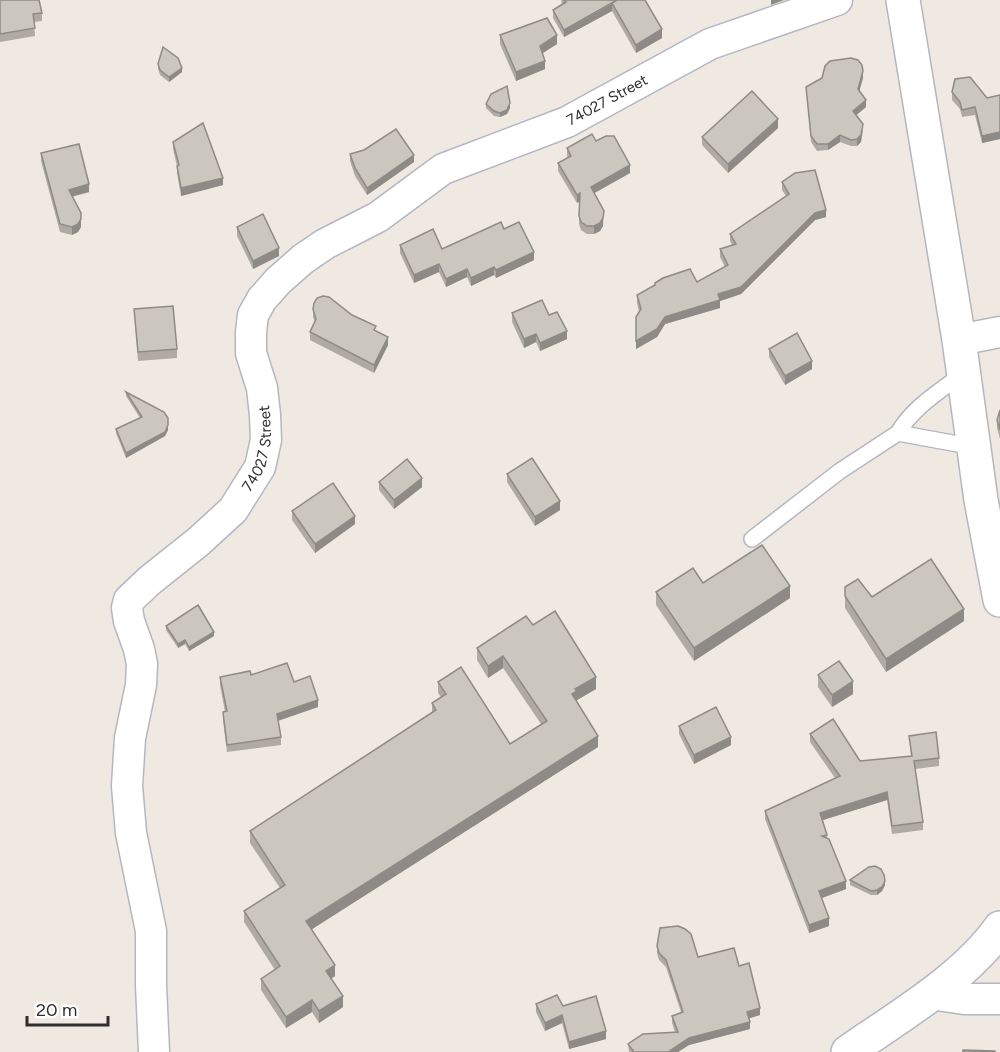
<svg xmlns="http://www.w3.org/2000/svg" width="1000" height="1052" font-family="Figtree,sans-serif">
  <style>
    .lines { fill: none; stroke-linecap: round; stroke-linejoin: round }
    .service-casing { stroke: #b4b7c1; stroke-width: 18 }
    .minor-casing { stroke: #b4b7c1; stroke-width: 33 }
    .tertiary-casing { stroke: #b4b7c1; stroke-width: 36 }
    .service { stroke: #fff; stroke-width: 15 }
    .minor { stroke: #fff; stroke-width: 30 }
    .tertiary { stroke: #fff; stroke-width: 33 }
    .wall { fill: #afaba4 }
    .shaded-wall { fill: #8e8b86 }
    .building { fill: #cbc7bf; stroke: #8e8b86; stroke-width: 1.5 }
    .labels { text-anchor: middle; stroke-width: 4.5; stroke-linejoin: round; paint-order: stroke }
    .street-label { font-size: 15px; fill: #2e2e2e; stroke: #fff }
  </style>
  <rect width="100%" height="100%" fill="#efe9e1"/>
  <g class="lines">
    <defs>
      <g id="service">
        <path d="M898,433C913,407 940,391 964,373"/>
        <path d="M752,539L840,471L898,433L974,447"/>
      </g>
      <g id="minor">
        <path d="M959,340L1000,332"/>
        <path d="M930,994L964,999H1000"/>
        <path id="s1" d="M154,1052L151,985V931L131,833L127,786L130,738L141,685L142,664L139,649L129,621L127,608L129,600L149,581L198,542L233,510L260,467L266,440L265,415L262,388L251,353V332L253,315L262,299L278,281L303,259L325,244L378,217L443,169L567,122L710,44L837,0"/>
      </g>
      <g id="tertiary">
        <path d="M903,0L959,340L981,500L1000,600"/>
        <path d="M848,1052C898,1017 965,978 1000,928"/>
      </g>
    </defs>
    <use href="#service" class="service-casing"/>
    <use href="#minor" class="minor-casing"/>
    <use href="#tertiary" class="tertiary-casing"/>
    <use href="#service" class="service"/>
    <use href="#minor" class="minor"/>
    <use href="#tertiary" class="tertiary"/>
  </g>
  <g class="wall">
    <path d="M0,0L42,13V21L34,22L35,36L0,42Z"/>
    <path d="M561,0H645L662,38L636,53L612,11L564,37L553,18V10L562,4Z"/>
    <path d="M500,35L557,44L542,53L545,69L516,81L500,44Z"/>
    <path d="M158,64L182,72L169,82L160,75L158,68Z"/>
    <path d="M822,78H863L859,91L866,107L856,115L863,131L861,142L857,146H851L840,142L828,150L817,151L811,142L806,87Z"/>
    <path d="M952,92L987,98L1000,95V139L982,143L975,115L962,117L960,109L952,100Z"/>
    <path d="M486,104L510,108L507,114L500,117L494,116L486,108Z"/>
    <path d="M778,128L728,173L702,145V137Z"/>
    <path d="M596,141L630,173L594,193L604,211L603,226L600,231L594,234H587L581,230L579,224L580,201L577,203L558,171V163L568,158L567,156V148Z"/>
    <path d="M173,142L223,185L181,196L177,173V166L173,149Z"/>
    <path d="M41,153L89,192L72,197L81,227L78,232L72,235L60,232L41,161Z"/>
    <path d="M350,154L414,162L367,195L355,176L350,161Z"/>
    <path d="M782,182L826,217L815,220L741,294L720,301V308L665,324L657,337L636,349L639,312L637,303V295L655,286V283L697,282L725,267L720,257V249L732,245L730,241V234L786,196L782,190Z"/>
    <path d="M237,227L279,256L253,269L237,236Z"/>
    <path d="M504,229L534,260L496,278L494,275L471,286L467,277L446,287L439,272L414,283L400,253V245L442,249Z"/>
    <path d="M134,309L177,349V358L138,361Z"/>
    <path d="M313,309L352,315L388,345L374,373L310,340V332L315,322L313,317Z"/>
    <path d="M512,313L549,315L567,339L540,351L536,342L524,348L512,322Z"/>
    <path d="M769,349L812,369L785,385L769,357Z"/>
    <path d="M126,392L168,430L165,436L126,458L116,433V429L140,418L126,396Z"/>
    <path d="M1000,410V439L997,428V420Z"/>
    <path d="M507,474L560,510L535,526L507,482Z"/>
    <path d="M379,482L422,487L394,509L379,490Z"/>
    <path d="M292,511L355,524L315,553L292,520Z"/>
    <path d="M703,583L790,598L694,661L656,605V592Z"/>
    <path d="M845,587L872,597L964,621L886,672L845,608Z"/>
    <path d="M533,625L596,689L577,700V701L598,747L312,929L335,976L331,979L343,1007L319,1023L312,1012L286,1028L261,990V979L275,970L244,922V911L280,888L250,843V831L432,712V703L441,697L438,693V682L510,744L541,724L503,668L488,678L477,660V648Z"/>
    <path d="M166,626L214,636L189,651L185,644L178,648L166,630Z"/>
    <path d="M251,675L294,682L318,707L278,721L281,737V745L227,752L223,720V712H225L220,685V677Z"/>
    <path d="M818,675L853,694L832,707L818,687Z"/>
    <path d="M679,726L731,745L694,764L679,734Z"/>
    <path d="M810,734L860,761L911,756L909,736L939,758V766L915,769L923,822V830L892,834L887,800L823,820L827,835V838L846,889L822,898L829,926L809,933L765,819V811L835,778L810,742Z"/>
    <path d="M850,880L885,885L882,891L877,895H871L850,885Z"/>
    <path d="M657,946L698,957L739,966L760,1015L749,1018L750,1029L689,1045L678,1052H629L628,1044L675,1032L672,1023V1016L681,1012L666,967L659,960L657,953Z"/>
    <path d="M536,1004L563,1006L606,1039L569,1049L562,1023L545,1031L536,1012Z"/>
  </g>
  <g class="shaded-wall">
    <path d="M771,0H784L771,5Z"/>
    <path d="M612,4V11L564,37V30Z"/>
    <path d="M662,29V38L636,53V45Z"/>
    <path d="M557,35V44L540,55V46Z"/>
    <path d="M545,61V69L516,81V72Z"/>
    <path d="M182,68V72L169,82V77Z"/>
    <path d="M863,71V78L858,96V89Z"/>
    <path d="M866,100V107L853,118V111Z"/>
    <path d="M510,103V108L507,114L500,117V113Z"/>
    <path d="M778,119V128L728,173V164Z"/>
    <path d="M863,124L861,142L857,146V139Z"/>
    <path d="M1000,132V139L982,143V136Z"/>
    <path d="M840,135V142L828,150V144Z"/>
    <path d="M414,155V162L367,195V188Z"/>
    <path d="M630,165V173L591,195V187Z"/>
    <path d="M223,178V185L181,196V188Z"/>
    <path d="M89,184V192L69,197V190Z"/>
    <path d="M580,193V201L577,203V195Z"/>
    <path d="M826,210V217L815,220L741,294L720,301V308L665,324L657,337L636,349V341L665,317L718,294L815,213Z"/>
    <path d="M603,218V226L600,231L594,234V226Z"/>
    <path d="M81,219V227L78,232L72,235V227Z"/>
    <path d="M279,248V256L253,269V261Z"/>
    <path d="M534,252V260L496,278V270Z"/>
    <path d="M439,264V272L414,283V275Z"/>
    <path d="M494,267V275L471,286V278Z"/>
    <path d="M467,269V277L446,287V279Z"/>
    <path d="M567,331V339L540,351V343Z"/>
    <path d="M536,334V342L524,348V339Z"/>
    <path d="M388,337V345L374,373V365Z"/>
    <path d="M812,361V369L785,385V376Z"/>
    <path d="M168,425V430L165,436L126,458V453Z"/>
    <path d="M422,478V487L394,509V500Z"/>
    <path d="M560,501V510L535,526V517Z"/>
    <path d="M355,516V524L315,553V544Z"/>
    <path d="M790,586V598L694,661V648Z"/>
    <path d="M964,609V621L886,672V659Z"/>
    <path d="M214,632V636L189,651V647Z"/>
    <path d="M185,640V644L178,648V644Z"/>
    <path d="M503,656V668L488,678V666Z"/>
    <path d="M596,677V689L577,700V702L572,694L575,689Z"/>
    <path d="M853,681V694L832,707V695Z"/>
    <path d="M318,700V707L277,721V714Z"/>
    <path d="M598,736V747L306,933V921Z"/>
    <path d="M731,737V745L694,764V755Z"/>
    <path d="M887,792V800L820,821V813Z"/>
    <path d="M846,881V889L819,899V891Z"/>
    <path d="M885,881V885L882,891L877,895V890Z"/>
    <path d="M829,918V926L809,933V925Z"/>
    <path d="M335,965V976L326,982V971Z"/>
    <path d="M343,996V1007L319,1023V1011Z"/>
    <path d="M312,1000V1012L286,1028V1017Z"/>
    <path d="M760,1008V1015L747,1019V1012Z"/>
    <path d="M562,1015V1023L545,1031V1023Z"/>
    <path d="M750,1022V1029L689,1045L678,1052H668L689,1038Z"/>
    <path d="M606,1031V1039L569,1049V1042Z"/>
  </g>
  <g class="building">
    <path d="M0,0H39L42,13L33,14L35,28L0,34Z"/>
    <path d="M564,0H617L564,30L553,10L566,2Z"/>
    <path d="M617,0H645L662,29L636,45L612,3Z"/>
    <path d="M547,18L557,35L540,46L545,61L516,72L500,35Z"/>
    <path d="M163,47L178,58L182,68L169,77L160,70L158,64Z"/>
    <path d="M851,58L858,60L862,65L863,71L858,89L866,100L853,111L863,124L861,135L857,139L851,140L840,135L828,144H817L811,136L806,87L822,78L825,66L830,61Z"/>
    <path d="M970,77L987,98L1000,95V132L982,136L975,107L962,110L960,102L952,92L955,79Z"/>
    <path d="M507,86L510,103L507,110L500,113L494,111L486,104L491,94Z"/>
    <path d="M752,91L778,119L728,164L702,137Z"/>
    <path d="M203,123L223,178L181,188L177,166L179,165L173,142Z"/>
    <path d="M396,129L414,155L367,188L355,168L350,154L364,150Z"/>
    <path d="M592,134L596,141L606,136H614L630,165L591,187L604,211L603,218L600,223L594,226H587L581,222L579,216L580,193L577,195L558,163L571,156L567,148Z"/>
    <path d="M79,144L89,184L69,190L81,213V219L78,224L72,227L60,224L41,153Z"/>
    <path d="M815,170L826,210L815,213L741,287L718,294L720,300L665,317L657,329L636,341V317L641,309L637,295L655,285V283L663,278L690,269L697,282L728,265L720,249L736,244L730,234L789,194L782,182L795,173Z"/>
    <path d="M263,214L279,248L253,261L237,227Z"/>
    <path d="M501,222L504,229L519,222L534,252L496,270L494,267L471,278L467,269L446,279L439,264L414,275L400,245L433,229L442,249Z"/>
    <path d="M323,296L329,297L352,315L376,326L374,330L388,337L374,365L310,332L316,319L313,309L314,303L317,298Z"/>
    <path d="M542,300L549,315L557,312L567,331L540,343L536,334L524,339L512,313Z"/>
    <path d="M173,306L177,349L138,352L134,309Z"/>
    <path d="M797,333L812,361L785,376L769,349Z"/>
    <path d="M126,392L164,412L168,418V425L165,432L126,453L116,429L142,417Z"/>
    <path d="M1000,410V430L997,420Z"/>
    <path d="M532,458L560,501L535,517L507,474Z"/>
    <path d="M407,459L422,478L394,500L379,482Z"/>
    <path d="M333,483L355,516L315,544L292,511Z"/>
    <path d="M762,545L790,586L694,648L656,592L693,568L703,583Z"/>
    <path d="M931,559L964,609L886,659L845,596V587L858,579L872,597Z"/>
    <path d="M198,605L214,632L189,647L185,640L178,644L166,626Z"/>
    <path d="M555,611L596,677L575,689L577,691L572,694L598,736L306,921L335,965L326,971L343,996L319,1011L312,1000L286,1017L261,979L280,966L244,911L285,885L250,831L436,710L432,703L446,694L438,682L461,667L510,744L547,721L503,656L488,666L477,648L526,616L533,625Z"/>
    <path d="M839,661L853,681L832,695L818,675Z"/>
    <path d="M287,663L294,682L310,676L318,700L277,714L281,737L227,745L223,712L227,711L220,677L250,671L251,675Z"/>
    <path d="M716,707L731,737L694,755L679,726Z"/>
    <path d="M833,719L860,761L912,756L909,736L936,732L939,758L914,761L923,822L892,826L887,792L820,813L827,835L822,836L829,839L846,881L819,891L829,918L809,925L765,811L840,776L810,734Z"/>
    <path d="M875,866L881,869L884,875L885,881L882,887L877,890L871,891L850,880L869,867Z"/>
    <path d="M678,926L685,929L691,934L698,957L734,948L739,966L749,963L760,1008L747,1012L750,1022L689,1038L668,1052H634L628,1044L643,1034L678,1032L672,1016L683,1012L666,960L659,953L657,946L660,928Z"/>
    <path d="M557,995L563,1006L596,996L606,1031L569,1042L562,1015L545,1023L536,1004Z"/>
    <path d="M963,1050L995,1051V1052H963Z"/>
  </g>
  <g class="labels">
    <g class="street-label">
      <text dy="5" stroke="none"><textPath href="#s1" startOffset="1222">74027 Street</textPath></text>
      <text dy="5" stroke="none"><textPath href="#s1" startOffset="664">74027 Street</textPath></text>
    </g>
  </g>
  <path d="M27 1016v9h81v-9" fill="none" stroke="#2e2e2e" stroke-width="3"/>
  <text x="36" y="1016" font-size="18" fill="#2e2e2e" stroke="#ffffff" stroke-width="4.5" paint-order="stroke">20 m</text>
</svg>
